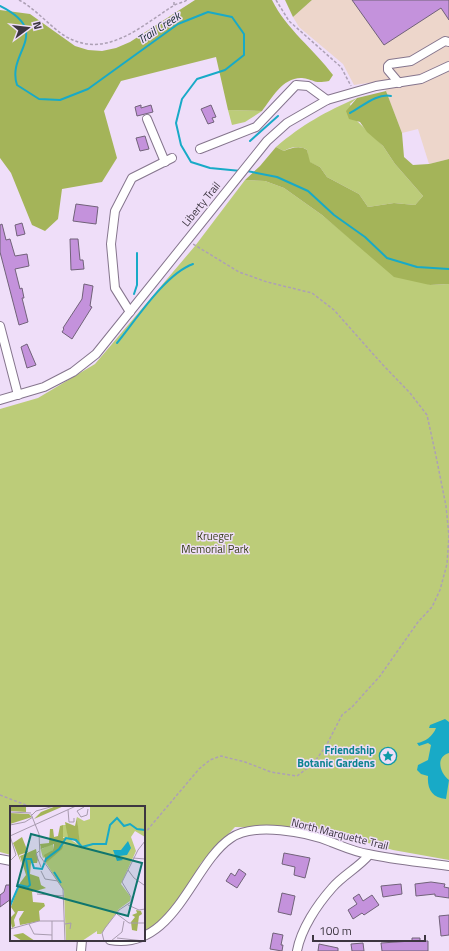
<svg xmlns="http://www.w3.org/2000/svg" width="449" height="951" font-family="'Titillium Web',sans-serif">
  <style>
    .industrial { fill: #edd6cb }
    .green { fill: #bccc79 }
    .forest { fill: #a4b459 }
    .water { fill: #18aac7 }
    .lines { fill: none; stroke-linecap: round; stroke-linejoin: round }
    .stream { stroke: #18aac7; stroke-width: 2 }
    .building { fill: #c492dc; stroke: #716279 }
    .minor-casing { stroke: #85758d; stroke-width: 10 }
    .path { stroke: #ada0b5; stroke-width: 1.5; stroke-dasharray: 3 2; stroke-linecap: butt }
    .minor { stroke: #fff; stroke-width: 8 }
    .labels { text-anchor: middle; stroke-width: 3; stroke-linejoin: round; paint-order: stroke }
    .street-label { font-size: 11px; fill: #3d3641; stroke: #efdef9 }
    .park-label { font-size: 11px; fill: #373e18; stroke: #efdef9 }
    .culture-label { font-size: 11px; font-weight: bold; fill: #0d838f; stroke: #efdef9; text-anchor: end }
    .water-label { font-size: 12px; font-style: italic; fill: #1a3035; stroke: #efdef9 }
    .inset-river { fill: none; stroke: #18aac7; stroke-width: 2 }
    .inset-road { fill: none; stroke: #a89baf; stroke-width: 1 }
    .view { fill: #0f766e; fill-opacity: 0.15; stroke: #0f766e; stroke-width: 2 }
    .inset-edge { fill: none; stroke: #3d3641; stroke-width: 2 }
  </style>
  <rect width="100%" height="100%" fill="#efdef9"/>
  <path class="industrial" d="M312,0H449V159L429,164L418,129L402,133L382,81L354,85L343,64L299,27L293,17Z"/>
  <g class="green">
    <path d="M357,98L350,104L356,120L383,146L395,164L423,196L415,205L394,203L368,207L359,194L327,177L320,167L309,162L307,150C300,145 291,147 284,151L276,147C303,124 325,112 357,98Z"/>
    <path d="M228,110L262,111L245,122L232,125Z"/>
    <path d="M245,180L265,181L284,188L322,215L358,245L430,285L449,284V860L393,850L319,829L235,827L201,863L188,887L160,927L144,932V807H11V855L0,852V409L38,398L95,364L195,246Z"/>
  </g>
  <g class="forest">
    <path d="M195,0H272C286,29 314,49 333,75L329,81C313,84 316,80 302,78C283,77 272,98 262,111L228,110L216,57L121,81L104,111L117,158L102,182L62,189L58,219L45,231L32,225L11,173L0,158V10L30,14L75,46L88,50L102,51L116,48L130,42Z"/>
    <path d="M285,0H312L293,17Z"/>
    <path d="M386,91L402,133L404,157L413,165L429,164L449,159V284L430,285L394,277L322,215L284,188L265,181L245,180L260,166L276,147L284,151C291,148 300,145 307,150L310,162L320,167L327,177L359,194L368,207L394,203L415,205L423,196L395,164L383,146L367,132L360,122L349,119L346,111L357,98Z"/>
  </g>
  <path class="water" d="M445,719L449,722V753C435,757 440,773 449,780L446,799C432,798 427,789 428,776L421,774L417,770L418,765L428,760L431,745L428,743L419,746L417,743C425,742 433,736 436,728H429L430,725Z"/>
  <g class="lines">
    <g class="stream">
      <path d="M0,6C54,33 6,52 17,85L39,99L60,100L88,89L178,24L208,12L232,17L244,34V55L225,70L197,79L182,99L176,123L181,145L191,162L210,168L241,171"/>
      <path d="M350,113C363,106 377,93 391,96"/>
      <path d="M250,141L278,116"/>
      <path d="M247,171L277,177L308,191L334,215L365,237L387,258L417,267L449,269"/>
      <path d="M134,294L137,285V253"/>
      <path d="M117,343C136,320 165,274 193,264"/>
    </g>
  </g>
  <g class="building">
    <path d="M352,0H449V20L441,8L384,45Z"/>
    <path d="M141,105V108L151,105L153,112L137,116L135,107Z"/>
    <path d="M211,105L216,117L212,118L214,122L208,124L201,109Z"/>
    <path d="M145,136L149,149L140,151L136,138Z"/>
    <path d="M76,204L98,207L96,224L73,221Z"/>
    <path d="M22,223L25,234L17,236L15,225Z"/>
    <path d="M2,224L6,240L10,239L15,256L27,254L29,266L15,269L20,289L22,288L24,298H22L28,322L19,325L0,252V225Z"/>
    <path d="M70,239H78L80,260H83L84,269L71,270Z"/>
    <path d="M84,284L93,286L90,306L92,307L72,339L62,332L64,329L63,328L82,299Z"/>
    <path d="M27,344L36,365L27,368L21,347Z"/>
    <path d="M284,853L310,858L305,878L294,875L295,867L282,864Z"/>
    <path d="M239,869L246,874L237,888L226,881L231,873L235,876Z"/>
    <path d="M431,882L445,884L444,887L449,888V898L435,896V894L416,896L415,884Z"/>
    <path d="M401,884L402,894L383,897L381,886Z"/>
    <path d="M6,885H11V899L0,907V895L4,892Z"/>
    <path d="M282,893L295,896L291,915L278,912Z"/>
    <path d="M359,894L363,901L372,895L379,905L364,915L362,913L353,919L348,910L357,904L353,898Z"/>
    <path d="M449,915V935L441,936L439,916Z"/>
    <path d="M273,933L283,935L281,945H283L282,951L270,949Z"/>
    <path d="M412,938H420V941H428V951H382L381,943L412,941Z"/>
    <path d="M363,943L364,951H352L351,944Z"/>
    <path d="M319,944L338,948V951H318Z"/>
  </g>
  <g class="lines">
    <defs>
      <g id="minor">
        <path d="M399,83L388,70V66L390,64L411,61L445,41L449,42"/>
        <path d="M147,119L165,162"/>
        <path d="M200,149L256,127L296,85L308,86L327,100"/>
        <path d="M130,312L115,288L111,244L115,211L132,178L172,158"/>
        <path d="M0,326L18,395"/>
        <path d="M0,400L44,387L73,372L96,354L267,141L287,123L327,100L376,86L421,79L449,66"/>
        <path d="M0,859L11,861"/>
        <path d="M110,940C175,951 192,864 231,838C254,822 307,832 331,842C344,847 355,852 368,854C395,860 422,862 449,866"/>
        <path d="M81,951L82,940"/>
        <path d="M297,951C301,929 317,905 332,888C343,875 358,868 369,855"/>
      </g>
    </defs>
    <use href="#minor" class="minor-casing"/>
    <g class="path">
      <path d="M19,0C36,9 48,25 65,36C105,60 140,27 173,6C177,3 183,3 187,0"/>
      <path d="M276,0L289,21L341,67L351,86"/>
      <path d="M174,5V0"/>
      <path d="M0,795L31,807"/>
      <path d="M144,834L199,769L210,760L221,756L245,762L271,772L297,776L313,764L326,746L342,715L352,707L380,676L418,622L432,607L440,590L447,564L449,536L446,506L436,456L427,415L410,393L383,365L334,310L312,293L267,282L239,272L193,244"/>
    </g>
    <use href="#minor" class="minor"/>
  </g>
  <defs>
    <symbol id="sight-ring" viewBox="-11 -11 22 22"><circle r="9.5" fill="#efdef9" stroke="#0f9aa8" stroke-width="1.5"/><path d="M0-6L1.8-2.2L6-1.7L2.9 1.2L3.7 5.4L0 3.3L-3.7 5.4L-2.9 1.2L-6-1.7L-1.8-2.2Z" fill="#0f9aa8"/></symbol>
  </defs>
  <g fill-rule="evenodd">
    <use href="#sight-ring" x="378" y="746" width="20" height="20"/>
  </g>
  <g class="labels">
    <g class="street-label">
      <text transform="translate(201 204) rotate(-51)" y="4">Liberty Trail</text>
      <text transform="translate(340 834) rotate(14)" y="4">North Marquette Trail</text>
    </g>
    <g class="park-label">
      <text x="215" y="540">Krueger<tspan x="215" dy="13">Memorial Park</tspan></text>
    </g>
    <g class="culture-label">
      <text x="375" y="754">Friendship<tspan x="375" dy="13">Botanic Gardens</tspan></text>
    </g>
    <g class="water-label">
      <text transform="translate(159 28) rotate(-33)" y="4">Trail Creek</text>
    </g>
  </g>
  <g transform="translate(10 806)">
    <rect width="135" height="135" fill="#efdef9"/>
    <path d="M80,0H135V31L125,25L121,31L126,45L111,78L120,90V95L109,103L91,128H87V125L72,135H56L54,85L36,57L54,39L56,33L53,31V19H57L58,32L69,39L67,11L74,15L80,13ZM43,37V44L33,52L30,41L32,43Z" fill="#bccc79"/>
    <path d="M0,0H16V6L0,5ZM46,0H54L24,13L31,6ZM0,7L19,8L22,11L0,18ZM67,11L70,40L63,33H56L52,43L36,57L34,49L43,44L44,38L31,43L30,38L39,37L40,23H43L44,31L48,30L50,20L53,19V32H58L55,16L65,20ZM12,31L18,46L9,49L12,59L3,37ZM26,43L28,53L27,57H21L20,68L29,71L31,79L36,82L22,86L23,96L34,97L35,100L29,105L30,115L10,119L9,113L14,105H8L4,114L5,120L2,122L0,112L5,107L1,101L10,77L16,69L10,50ZM126,104L131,105L132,108L129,110L127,125L122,124L121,116L125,111L122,109L127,107ZM13,127L25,135H12L3,129Z" fill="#a4b459"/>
    <path d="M118,35L121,42L117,49L109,50L113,54L107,55L103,44H111Z" fill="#18aac7"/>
    <path class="inset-river" d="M44,66L51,77M0,100L9,79L18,81L20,79L16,53H21L24,62L32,63L36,53L49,43L56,32L66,34L72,41L83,38H96L100,19L107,12L114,20L120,18L127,23L135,24"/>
    <path class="inset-road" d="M74,1L67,5L71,11L77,9L78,3M58,4L59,16H64V12M0,6L21,7M21,8L29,28L30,50L53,83L55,135M22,9L26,5L44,0M0,19L15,16L23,11M0,30L6,49L0,55M0,30L66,0M29,45L26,48L31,61M123,52L135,53M135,60V81M118,64L124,72L134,79M31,65L35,73L48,75M27,88L54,90M118,99L129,104L135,103M107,108L119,117H135M42,115V135M19,118L24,128L42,129M55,118L61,117L60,123M0,123L29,115H54M107,132L134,135M94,135L92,127L95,122L109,104L121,96V91L112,76L128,44L135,35M101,135L112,126L114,115"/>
    <path class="view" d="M21,28L132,57L118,110L7,80Z"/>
    <rect width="135" height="135" class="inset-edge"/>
  </g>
  <g transform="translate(28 28) rotate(75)" stroke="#efdef9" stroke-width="3" paint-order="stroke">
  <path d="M0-3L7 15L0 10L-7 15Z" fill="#3d3641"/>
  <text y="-6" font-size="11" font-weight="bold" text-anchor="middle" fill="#3d3641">N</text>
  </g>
  <path d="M313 935v6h112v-6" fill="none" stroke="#3d3641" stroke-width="2"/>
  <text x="319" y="935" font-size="12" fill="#3d3641" stroke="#efdef9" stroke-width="3" paint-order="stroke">100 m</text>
</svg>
